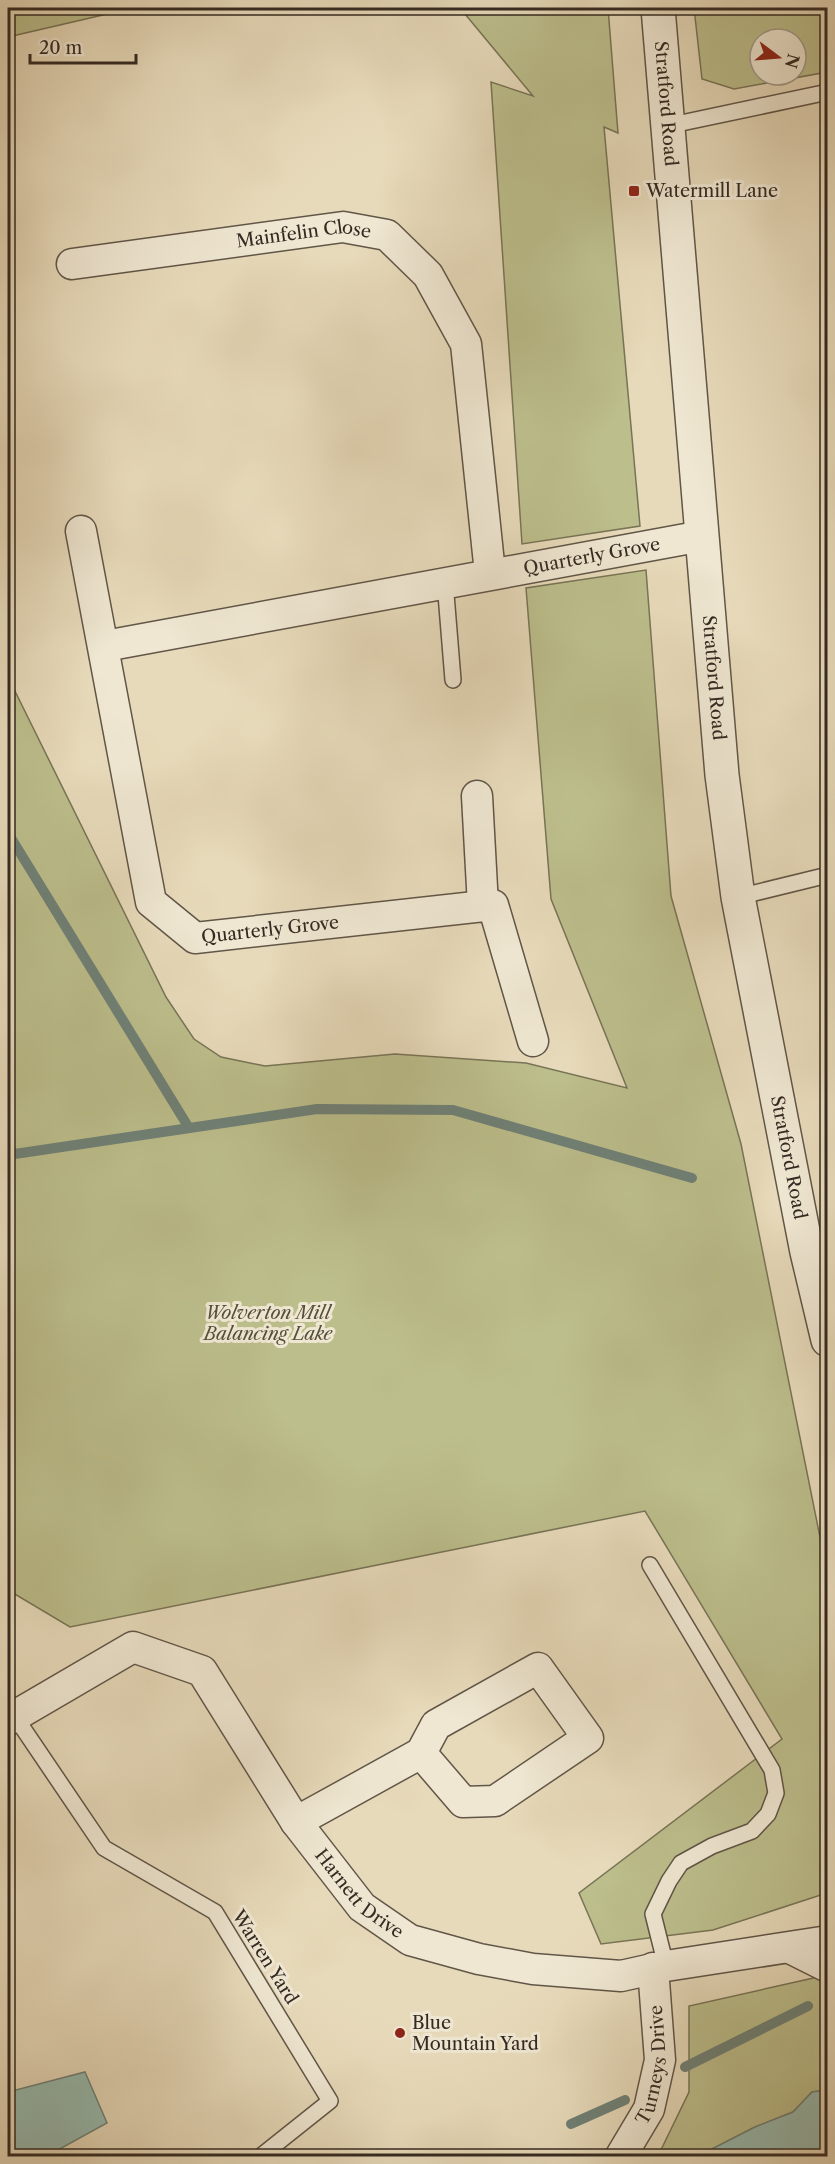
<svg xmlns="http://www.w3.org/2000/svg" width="835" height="2164" font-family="'Libre Caslon Text',serif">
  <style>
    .green { fill: #bcbe8c; stroke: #787457; stroke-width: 1.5; fill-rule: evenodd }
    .water { fill: #97bbb0; stroke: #6f8177; stroke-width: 1.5 }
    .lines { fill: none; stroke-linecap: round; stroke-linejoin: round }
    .stream { stroke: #6f8177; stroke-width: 10 }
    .service-casing { stroke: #615648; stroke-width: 18 }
    .minor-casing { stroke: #615648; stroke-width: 33 }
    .tertiary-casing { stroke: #615648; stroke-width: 36 }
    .service { stroke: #efe7d2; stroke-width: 15 }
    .minor { stroke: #efe7d2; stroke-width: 30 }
    .tertiary { stroke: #efe7d2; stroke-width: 33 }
    .poi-dot { fill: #8f2418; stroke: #efe7d2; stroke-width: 2 }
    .labels { text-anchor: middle; stroke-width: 6; stroke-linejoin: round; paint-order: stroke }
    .street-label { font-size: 18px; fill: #342a22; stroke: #efe7d2 }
    .poi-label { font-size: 18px; fill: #342a22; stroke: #efe7d2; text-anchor: start }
    .park-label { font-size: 18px; font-style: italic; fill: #564f3c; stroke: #efe7d2 }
  </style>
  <rect width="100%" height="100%" fill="#e7daba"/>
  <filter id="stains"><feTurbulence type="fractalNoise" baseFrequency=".00333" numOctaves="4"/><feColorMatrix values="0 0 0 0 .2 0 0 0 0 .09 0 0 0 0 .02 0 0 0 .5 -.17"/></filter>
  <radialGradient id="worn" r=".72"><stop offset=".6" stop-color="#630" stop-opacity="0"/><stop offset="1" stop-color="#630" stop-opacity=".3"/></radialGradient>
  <g class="green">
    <path d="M8,8H133L8,37Z"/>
    <path d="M460,8H608L618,133L604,127L640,526L522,544L491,82L533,96Z"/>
    <path d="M694,8H827V72L734,89L702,79ZM760,39H796V75H760Z"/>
    <path d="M646,570L671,896L741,1144L827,1572V1893L713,1930L601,1944L579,1893L782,1739L645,1511L70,1627L8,1590V677L166,997L194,1039L221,1057L265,1066L395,1054L526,1063L627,1088L551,899L526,588Z"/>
    <path d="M827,1975V2090L812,2092L793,2112L755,2127L706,2152L705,2156H658L689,2092V2006Z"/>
  </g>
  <g class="water">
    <path d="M85,2072L107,2123L47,2156H19L8,2137V2092Z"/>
    <path d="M827,2090V2156H705L706,2152L755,2127L793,2112L812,2092Z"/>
  </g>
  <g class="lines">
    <g class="stream">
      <path d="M8,833L189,1128"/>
      <path d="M8,1155L317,1109L453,1110L692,1178"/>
      <path d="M685,2067L808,2006"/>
      <path d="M571,2124L625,2100"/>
    </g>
    <defs>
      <g id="service">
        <path d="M667,126L828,92"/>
        <path d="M445,582L453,680"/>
        <path d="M738,897L828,875"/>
        <path d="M650,1565L772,1770L776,1793L768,1814L752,1831L712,1846L681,1863L669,1881L653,1914L666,1966"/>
        <path d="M14,1715L104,1848L215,1912L330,2101L261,2156"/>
      </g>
      <g id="minor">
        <path id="s1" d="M72,264L343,227L387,235L428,275L466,344L490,573"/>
        <path id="s2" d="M81,531L151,902L195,938L493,905L533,1041"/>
        <path id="s3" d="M105,646L702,536"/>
        <path d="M477,796L483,906"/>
        <path id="s4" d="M8,1720L133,1647L202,1671L296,1822L362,1907L410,1940L479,1959L533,1969L621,1976L666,1966L828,1941"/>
        <path d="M296,1822L421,1753L436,1725L538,1668L588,1738L495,1801L463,1802L421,1753"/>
        <path d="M790,1948L828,1967"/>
        <path id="s5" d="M621,2156L649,2109L660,2060L653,1968"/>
      </g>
      <g id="tertiary">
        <path id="s6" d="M658,8L722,775L738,897L807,1252L828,1340"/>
      </g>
    </defs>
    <use href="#service" class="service-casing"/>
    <use href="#minor" class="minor-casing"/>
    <use href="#tertiary" class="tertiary-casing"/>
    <use href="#service" class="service"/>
    <use href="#minor" class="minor"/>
    <use href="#tertiary" class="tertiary"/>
  </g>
  <g class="poi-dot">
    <rect x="628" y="185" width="12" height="12" rx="3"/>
    <circle cx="400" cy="2033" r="6"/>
  </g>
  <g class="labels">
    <g class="street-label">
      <text dy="6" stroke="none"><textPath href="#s6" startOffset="96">Stratford Road</textPath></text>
      <text dy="6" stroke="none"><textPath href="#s1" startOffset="234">Mainfelin Close</textPath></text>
      <text dy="6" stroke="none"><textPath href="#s3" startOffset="495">Quarterly Grove</textPath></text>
      <text dy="6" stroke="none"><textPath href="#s6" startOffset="672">Stratford Road</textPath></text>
      <text dy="6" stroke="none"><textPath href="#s2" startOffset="510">Quarterly Grove</textPath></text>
      <text dy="6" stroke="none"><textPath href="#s6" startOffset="1158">Stratford Road</textPath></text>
      <text dy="6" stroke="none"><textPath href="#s4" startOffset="492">Harnett Drive</textPath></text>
      <text transform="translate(265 1957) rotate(58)" y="6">Warren Yard</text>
      <text dy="6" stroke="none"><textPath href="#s5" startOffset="99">Turneys Drive</textPath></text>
    </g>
    <g class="poi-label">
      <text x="646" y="197">Watermill Lane</text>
      <text x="412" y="2029">Blue<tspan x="412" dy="21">Mountain Yard</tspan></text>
    </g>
    <g class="park-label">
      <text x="268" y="1319">Wolverton Mill<tspan x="268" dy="21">Balancing Lake</tspan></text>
    </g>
  </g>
  <rect width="835" height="2164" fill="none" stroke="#e7daba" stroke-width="30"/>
  <rect x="9" y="9" width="817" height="2146" fill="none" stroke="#342a22" stroke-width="3"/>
  <rect x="15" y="15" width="805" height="2134" fill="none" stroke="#342a22" stroke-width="1.5"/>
  <g transform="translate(778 57) rotate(106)"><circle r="28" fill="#efe7d2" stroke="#a49b8c" stroke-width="1.5"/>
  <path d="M0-4.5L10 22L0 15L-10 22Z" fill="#8f2418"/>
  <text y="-9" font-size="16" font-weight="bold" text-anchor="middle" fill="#342a22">N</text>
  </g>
  <path d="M30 54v9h106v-9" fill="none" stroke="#342a22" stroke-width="3"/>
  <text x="39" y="54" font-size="18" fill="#342a22" stroke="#efe7d2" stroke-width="4.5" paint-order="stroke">20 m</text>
  <rect width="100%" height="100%" filter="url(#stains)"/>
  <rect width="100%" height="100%" fill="url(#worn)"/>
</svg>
